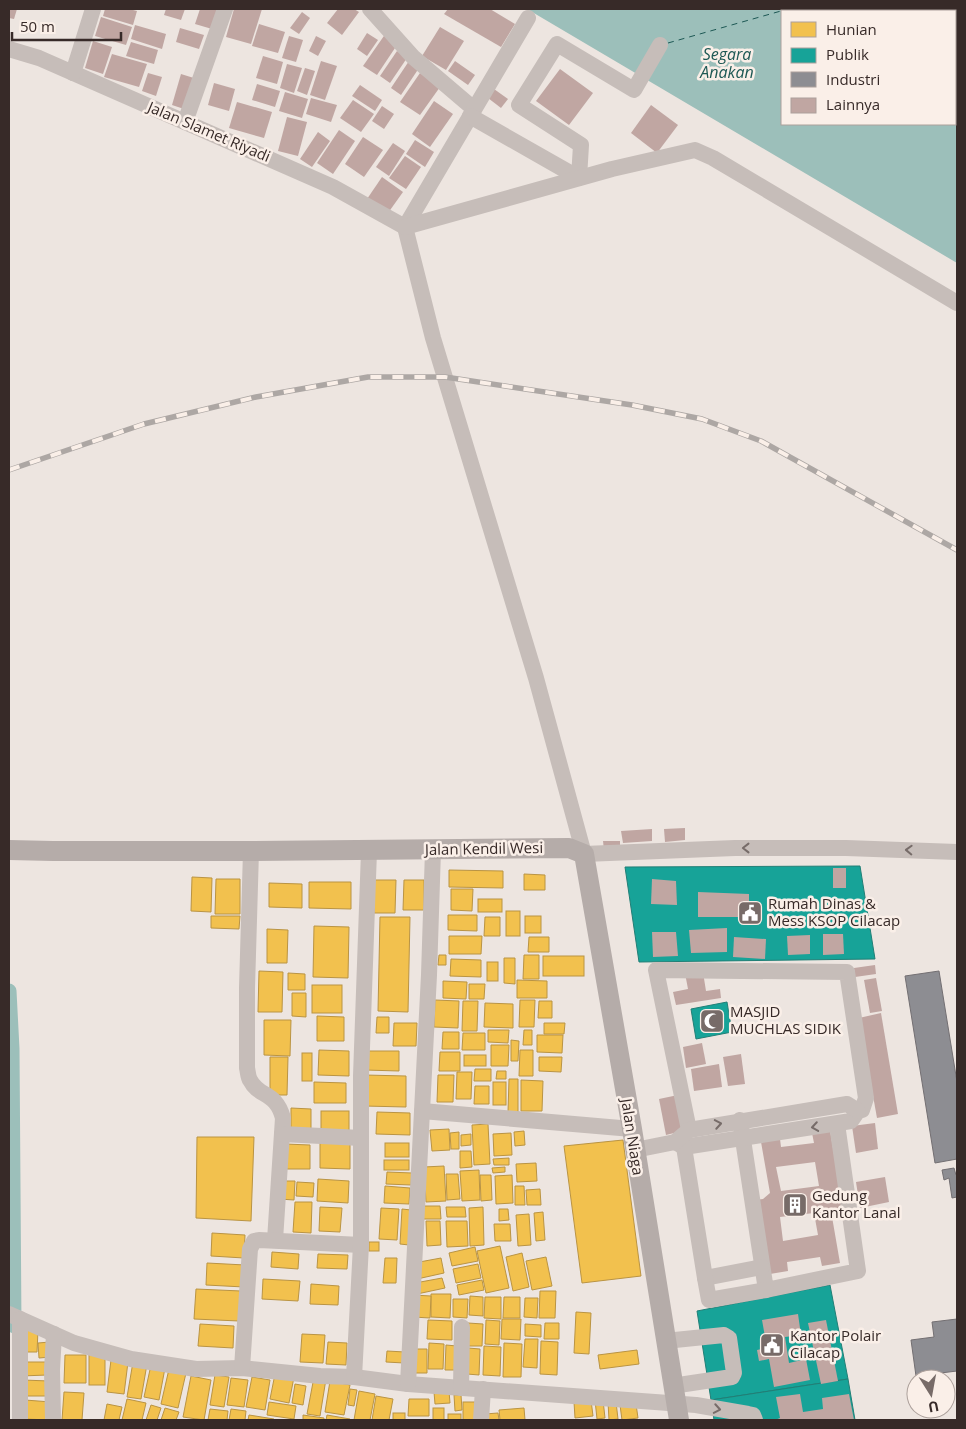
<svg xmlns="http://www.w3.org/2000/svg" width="966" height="1429" font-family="'Open Sans',sans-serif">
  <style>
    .water { fill: #9cbfba; fill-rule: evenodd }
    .homes { fill: #f2c14e; stroke: #ba9443 }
    .public { fill: #17a398; stroke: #217f76 }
    .industry { fill: #8d8d92; stroke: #736f72 }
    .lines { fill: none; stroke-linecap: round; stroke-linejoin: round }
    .canal { stroke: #9cbfba; stroke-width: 15 }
    .ferry { stroke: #1d5854; stroke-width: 1; stroke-dasharray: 6 5; stroke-linecap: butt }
    .building { fill: #c0a6a2; fill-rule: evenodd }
    .minor { stroke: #c6bdb9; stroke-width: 16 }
    .major { stroke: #b5aca9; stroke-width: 20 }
    .rail-casing { stroke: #ada7a4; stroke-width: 5.5 }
    .rail { stroke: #faefe8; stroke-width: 4; stroke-dasharray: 11; stroke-linecap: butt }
    .oneway { stroke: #776c69 }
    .labels { text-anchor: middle; stroke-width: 5; stroke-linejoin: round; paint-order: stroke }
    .street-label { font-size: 15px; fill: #372a28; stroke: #faefe8 }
    .poi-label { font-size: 15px; fill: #372a28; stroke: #faefe8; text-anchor: start }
    .water-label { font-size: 16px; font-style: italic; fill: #1d5854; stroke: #faefe8 }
  </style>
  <rect width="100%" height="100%" fill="#ede5e0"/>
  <path class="water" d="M527,9H957V263ZM782,11H955V124H782Z"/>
  <g class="homes">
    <path d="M449,870L503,871V888L449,887Z"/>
    <path d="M524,874L545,875V890H524Z"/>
    <path d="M192,877L212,878L211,912L191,911Z"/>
    <path d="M216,879H240V914H215Z"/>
    <path d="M374,880H396L395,913H374Z"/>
    <path d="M404,880H424V910H403Z"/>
    <path d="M309,882H351V909L309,908Z"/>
    <path d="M269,883L302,884V908L269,907Z"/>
    <path d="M451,889H473L472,911L451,910Z"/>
    <rect x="478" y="899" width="24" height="13"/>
    <rect x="506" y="911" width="14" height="25"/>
    <path d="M448,915H477V931L448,930Z"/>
    <path d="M211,916H240L239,929L211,928Z"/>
    <rect x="525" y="916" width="16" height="17"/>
    <path d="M380,917H410L408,1012L378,1011Z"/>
    <path d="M485,917H500V936H484Z"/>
    <path d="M314,926L349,927L348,978L313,977Z"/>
    <path d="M267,929L288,930L287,963H267Z"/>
    <path d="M449,936H482L481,954H449Z"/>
    <path d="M529,937H549V952H528Z"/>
    <path d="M439,955H446V965H438Z"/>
    <path d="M524,955H539V979H523Z"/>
    <rect x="543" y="956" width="41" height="20"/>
    <path d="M504,958H515V984L504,983Z"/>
    <path d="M451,959L481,960V977L450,976Z"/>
    <rect x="487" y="962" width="11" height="19"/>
    <path d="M259,971L283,972L282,1012H258Z"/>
    <path d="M288,973L305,974V990H288Z"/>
    <path d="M517,980L547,981V998H517Z"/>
    <path d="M443,981L467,982L466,999L443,998Z"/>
    <path d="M469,984H485L484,999H469Z"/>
    <rect x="312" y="985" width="30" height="28"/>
    <path d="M292,993H306V1017L292,1016Z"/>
    <path d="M435,1000L459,1001L458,1028L434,1027Z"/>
    <path d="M520,1000H535L534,1027H519Z"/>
    <path d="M463,1001H478L477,1031H462Z"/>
    <path d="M539,1001H552V1018H538Z"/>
    <path d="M485,1003L513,1004V1028L484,1027Z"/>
    <path d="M317,1016L344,1017V1041H317Z"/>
    <path d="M377,1017H389V1033H376Z"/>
    <path d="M264,1020H291L290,1056L264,1055Z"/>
    <path d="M394,1023H417L416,1046H393Z"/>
    <path d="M544,1023H565L564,1034H544Z"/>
    <path d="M488,1030H509L508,1043L488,1042Z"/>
    <path d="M524,1030H532V1045H523Z"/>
    <path d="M443,1032H459V1049H442Z"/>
    <path d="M463,1033H485V1050H462Z"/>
    <path d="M537,1035H563L562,1053L537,1052Z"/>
    <path d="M511,1040L519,1041L518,1061H511Z"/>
    <path d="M491,1045H509L508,1066H491Z"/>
    <path d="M319,1050L349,1051V1076L318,1075Z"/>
    <path d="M520,1050H533V1076H519Z"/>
    <path d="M365,1051H399V1071L365,1070Z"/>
    <path d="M440,1052H460V1071H439Z"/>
    <rect x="302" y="1053" width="10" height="28"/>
    <rect x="464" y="1055" width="22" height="11"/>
    <path d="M270,1057H288L287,1095H270Z"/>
    <path d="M539,1057H562L561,1072L539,1071Z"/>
    <path d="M475,1069H491V1081H474Z"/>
    <path d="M497,1071H506V1079H496Z"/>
    <path d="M457,1072H472L471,1099H456Z"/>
    <path d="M365,1075L406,1076V1107L364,1106Z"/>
    <path d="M438,1075H454L453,1102H437Z"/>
    <path d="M509,1079H518V1112H508Z"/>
    <path d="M521,1080L543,1081L542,1111H521Z"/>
    <path d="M314,1082L346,1083V1103H314Z"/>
    <rect x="493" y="1082" width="13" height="23"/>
    <path d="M475,1086H489V1104H474Z"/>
    <path d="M291,1108L311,1109V1131H291Z"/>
    <rect x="321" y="1111" width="28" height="22"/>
    <path d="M377,1112L410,1113V1135L376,1134Z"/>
    <path d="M488,1124L490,1164L474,1165L472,1125Z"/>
    <path d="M449,1129L450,1150L432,1151L430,1130Z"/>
    <path d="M524,1131L525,1145L515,1146L514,1132Z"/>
    <path d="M459,1132V1149H451L450,1133Z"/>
    <path d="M511,1133L512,1155L494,1156L493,1134Z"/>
    <path d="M471,1134V1145L461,1146V1135Z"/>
    <path d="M197,1137H254L251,1221L196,1218Z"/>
    <path d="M623,1140L641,1276L582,1283L564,1146Z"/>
    <path d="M320,1143L350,1144V1169L320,1168Z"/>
    <rect x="385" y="1143" width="24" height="14"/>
    <path d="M285,1144L310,1145V1169H284Z"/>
    <path d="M460,1151H471L472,1167L460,1168Z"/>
    <path d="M509,1158V1165H494L493,1159Z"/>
    <rect x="384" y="1160" width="25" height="10"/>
    <path d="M536,1163L537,1181L517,1182L516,1164Z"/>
    <path d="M444,1166L446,1201L426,1202L424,1167Z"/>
    <path d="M505,1167V1172L493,1173L492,1168Z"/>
    <path d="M479,1170L480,1200L462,1201L460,1171Z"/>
    <path d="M387,1172L412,1173L411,1185L386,1184Z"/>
    <path d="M446,1174H458L460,1199L447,1200Z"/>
    <path d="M480,1175H491L492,1200L481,1201Z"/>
    <path d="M512,1175L513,1203L496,1204L495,1176Z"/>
    <path d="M318,1179L349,1181L348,1203L317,1201Z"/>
    <path d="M281,1181H295L294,1200L279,1199Z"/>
    <path d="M297,1182L314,1183L313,1197L296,1196Z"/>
    <path d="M385,1186L410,1188L409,1204L384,1203Z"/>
    <path d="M515,1186H524L525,1205H515Z"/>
    <path d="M540,1189L541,1205H527L526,1190Z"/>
    <path d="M295,1202H312L311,1233L293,1232Z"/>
    <path d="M418,1206H440L441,1219H418Z"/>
    <path d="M320,1207L342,1208L340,1232L319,1231Z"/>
    <path d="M446,1207H465L466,1217H447Z"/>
    <path d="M483,1207L484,1245L470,1246L469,1208Z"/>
    <path d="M381,1208L399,1209L397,1240L379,1239Z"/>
    <path d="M402,1209L411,1210L409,1245L400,1244Z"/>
    <path d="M499,1209H508L509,1220L499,1221Z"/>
    <path d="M543,1212L545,1240L536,1241L534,1213Z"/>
    <path d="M529,1214L531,1245L518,1246L516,1215Z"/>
    <path d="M426,1221H440L441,1245L427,1246Z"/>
    <path d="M446,1221H467L468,1246L447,1247Z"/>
    <path d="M494,1224H510L511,1241H495Z"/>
    <path d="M212,1233L245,1235L244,1258L211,1256Z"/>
    <rect x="369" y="1242" width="10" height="9"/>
    <path d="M500,1246L509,1288L486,1293L477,1251Z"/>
    <path d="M475,1247L478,1261L452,1266L449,1253Z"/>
    <path d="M272,1252L299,1254L298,1269L271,1267Z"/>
    <path d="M522,1253L529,1287L513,1291L506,1257Z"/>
    <path d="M318,1254L348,1255L347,1269L317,1268Z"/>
    <path d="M546,1257L552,1286L532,1290L526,1261Z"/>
    <path d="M385,1258H397L396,1283H383Z"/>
    <path d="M441,1258L444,1273L417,1279L414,1263Z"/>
    <path d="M207,1263L245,1265L244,1287L206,1285Z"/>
    <path d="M478,1264L481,1278L456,1283L453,1269Z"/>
    <path d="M442,1278L445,1288L417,1294L415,1283Z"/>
    <path d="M263,1279L300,1281L298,1301L262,1299Z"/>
    <path d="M482,1280L484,1290L459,1295L457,1285Z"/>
    <path d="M311,1284L339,1286L338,1305L310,1304Z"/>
    <path d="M196,1289L241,1291L239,1321L194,1319Z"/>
    <path d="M540,1291H556L555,1318H539Z"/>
    <path d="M431,1294H451L450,1318L431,1317Z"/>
    <path d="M413,1295L431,1296L430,1318L413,1317Z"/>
    <path d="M470,1296L483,1297V1316L469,1315Z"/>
    <path d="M485,1297H501V1319L484,1318Z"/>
    <path d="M504,1297H520V1318H503Z"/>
    <path d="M525,1298H538L537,1318L524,1317Z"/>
    <path d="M453,1299H468L467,1318L453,1317Z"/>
    <path d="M576,1312L591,1313L589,1354L574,1353Z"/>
    <path d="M502,1319H521L520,1340L501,1339Z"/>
    <path d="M428,1320L452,1321V1340L427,1339Z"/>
    <path d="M486,1320L500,1321L499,1345L485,1344Z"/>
    <path d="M468,1323L483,1324L482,1346H468Z"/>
    <path d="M545,1323H559V1339H544Z"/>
    <path d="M200,1324L234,1326L233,1348L198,1346Z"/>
    <path d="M525,1324L541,1325V1337L525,1336Z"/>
    <path d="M20,1329L38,1330L37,1352H20Z"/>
    <path d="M302,1334L325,1335L323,1363L300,1362Z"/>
    <path d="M525,1339H538L537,1368L523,1367Z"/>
    <path d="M541,1341L558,1342L557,1375L540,1374Z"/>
    <path d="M50,1342L51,1357L39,1358L38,1343Z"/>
    <path d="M328,1342L347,1343L346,1365L326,1364Z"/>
    <path d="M429,1343L444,1344L443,1369H428Z"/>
    <path d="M504,1343L522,1344L521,1377H503Z"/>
    <path d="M446,1345L457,1346L456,1370H445Z"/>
    <path d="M484,1346L501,1347L500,1376L483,1375Z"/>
    <path d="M468,1348L480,1349L479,1375L467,1374Z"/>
    <path d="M416,1349H427V1373H415Z"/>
    <path d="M637,1350L639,1364L600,1369L598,1355Z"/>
    <path d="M387,1351L405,1352L404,1363L386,1362Z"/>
    <rect x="89" y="1353" width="16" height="32"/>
    <path d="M65,1355H86V1383H64Z"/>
    <path d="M111,1360L128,1362L124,1394L107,1392Z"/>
    <path d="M21,1362H46L47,1375L21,1376Z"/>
    <path d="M133,1362L147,1364L141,1399L127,1397Z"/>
    <path d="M151,1365L165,1368L159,1400L144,1397Z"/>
    <path d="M169,1369L186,1373L178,1408L161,1404Z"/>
    <path d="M275,1374L294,1377L289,1403L270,1399Z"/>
    <path d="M215,1375L229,1377L224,1407L210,1405Z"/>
    <path d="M191,1376L211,1380L204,1420L183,1417Z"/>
    <path d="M252,1377L270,1380L265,1410L246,1407Z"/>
    <path d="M314,1377L326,1379L320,1416L307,1414Z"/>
    <path d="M231,1378L248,1380L244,1407L227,1405Z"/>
    <path d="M23,1380L49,1381V1396H23Z"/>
    <path d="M330,1381L350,1385L344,1415L325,1412Z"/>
    <path d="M295,1384L306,1386L303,1405L292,1403Z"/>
    <path d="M350,1389L357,1390L354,1406L348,1405Z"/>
    <path d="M359,1391L375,1394L370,1420H354Z"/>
    <path d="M449,1391L450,1403L435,1404L434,1392Z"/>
    <path d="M64,1392L84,1393L82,1420H62Z"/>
    <path d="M454,1395H461L462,1410L455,1411Z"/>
    <path d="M376,1396L393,1399L389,1420H372Z"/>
    <path d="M127,1399L146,1403L142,1420H122Z"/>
    <path d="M409,1399H429V1416H408Z"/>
    <path d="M25,1400L51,1402L50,1420L24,1419Z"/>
    <path d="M591,1400L593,1416L575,1418L574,1402Z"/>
    <path d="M595,1400H603L605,1418L597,1419Z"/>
    <path d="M269,1402L296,1406L294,1419L267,1415Z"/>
    <rect x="463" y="1402" width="15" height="18"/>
    <path d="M608,1402H616L618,1419L609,1420Z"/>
    <path d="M107,1404L122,1407L119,1420H104Z"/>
    <path d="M636,1404L638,1418L622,1420L620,1405Z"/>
    <path d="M151,1405L161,1408L157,1420H146Z"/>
    <path d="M165,1408L179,1412L176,1420H161Z"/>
    <rect x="433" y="1408" width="11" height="12"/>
    <path d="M524,1408L525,1420H500L499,1410Z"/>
    <path d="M210,1409L228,1411L227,1420H208Z"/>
    <path d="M231,1409L246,1411L245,1420H229Z"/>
    <rect x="393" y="1413" width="12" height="7"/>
    <path d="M498,1413L499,1420H486L485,1414Z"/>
    <rect x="448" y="1414" width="13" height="6"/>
    <path d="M249,1415L274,1419V1420H248Z"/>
    <path d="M303,1415L324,1418V1420H303Z"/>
    <path d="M327,1415L350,1419V1420H326Z"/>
  </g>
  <g class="public">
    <path d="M860,866L875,959L639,962L625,867Z"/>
    <path d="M727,1002L732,1032L696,1039L691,1009Z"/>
    <path d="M830,1285L848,1379L711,1400L697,1311Z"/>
    <path d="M848,1379L855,1420H714L711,1400Z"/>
  </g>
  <g class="industry">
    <path d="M939,971L957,1082V1159L935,1163L905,976Z"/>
    <path d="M954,1168L956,1175H957V1197L952,1198L949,1178L944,1180L942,1170Z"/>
    <path d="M957,1319V1371L916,1376L911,1340L934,1337L932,1322Z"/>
  </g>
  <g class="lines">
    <path class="canal" d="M9,991L12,1049L14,1326"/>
    <path class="ferry" d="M668,43L788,9"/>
  </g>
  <g class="building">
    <path d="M9,9H17L14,19L9,18Z"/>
    <path d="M105,9H129L137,11L133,25L103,16Z"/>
    <path d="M166,9H185L181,20L164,15Z"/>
    <path d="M200,9H218L212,29L195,24Z"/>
    <path d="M234,9H262L251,44L226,37Z"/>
    <path d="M338,9H354L359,12L342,35L327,23Z"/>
    <path d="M448,9H490L515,24L501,47L444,14Z"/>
    <path d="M302,12L310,18L299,34L290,28Z"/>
    <path d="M101,17L132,27L126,45L95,36Z"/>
    <path d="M259,24L285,32L278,53L252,46Z"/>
    <path d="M135,25L166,34L162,49L131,39Z"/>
    <path d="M440,27L464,41L446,70L422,56Z"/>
    <path d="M180,28L204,35L199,49L176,42Z"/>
    <path d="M367,33L378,40L367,56L357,49Z"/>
    <path d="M386,33L399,42L377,75L363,66Z"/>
    <path d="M289,36L303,40L296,62L282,58Z"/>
    <path d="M316,36L326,41L318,56L309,51Z"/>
    <path d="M93,41L112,47L103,74L85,68Z"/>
    <path d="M131,42L158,50L154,64L126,56Z"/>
    <path d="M397,51L407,58L390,83L380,76Z"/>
    <path d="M112,54L147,64L139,87L104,77Z"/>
    <path d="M263,56L283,62L277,84L256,78Z"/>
    <path d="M321,61L337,66L325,100L310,95Z"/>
    <path d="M409,61L419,68L401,95L391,88Z"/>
    <path d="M455,61L475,75L468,85L448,71Z"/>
    <path d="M287,64L302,68L294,93L280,88Z"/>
    <path d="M305,68L315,71L307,95L297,91Z"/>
    <path d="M560,69L593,93L569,125L536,101Z"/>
    <path d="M148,73L162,77L156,96L142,91Z"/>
    <path d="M420,73L440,87L420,115L400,102Z"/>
    <path d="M181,74L197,79L187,110L172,105Z"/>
    <path d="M214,83L235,89L229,111L208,105Z"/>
    <path d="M257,84L280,91L275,107L252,100Z"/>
    <path d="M360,85L382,100L375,111L352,96Z"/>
    <path d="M494,89L508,99L501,108L488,98Z"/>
    <path d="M285,92L308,99L302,118L279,111Z"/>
    <path d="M311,98L337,105L331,122L306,114Z"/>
    <path d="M353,100L374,114L361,132L340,118Z"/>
    <path d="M434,101L453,114L430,147L412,134Z"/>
    <path d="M237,102L272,112L264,138L229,128Z"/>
    <path d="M651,105L678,125L657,153L631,133Z"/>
    <path d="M382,106L394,114L384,129L372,121Z"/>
    <path d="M287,117L307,122L298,156L278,151Z"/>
    <path d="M339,130L355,141L333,174L317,163Z"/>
    <path d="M318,132L330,141L312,167L300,159Z"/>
    <path d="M363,137L383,150L364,177L345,164Z"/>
    <path d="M415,140L434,152L425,167L406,154Z"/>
    <path d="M393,143L405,151L389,176L376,167Z"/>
    <path d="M405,156L421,167L406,189L389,178Z"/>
    <path d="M382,177L403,192L388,213L367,199Z"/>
    <path d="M685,828V840L665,842L664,829Z"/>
    <path d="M652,829V841L623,843L621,831Z"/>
    <path d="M603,841H620V850H604Z"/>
    <rect x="833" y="868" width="13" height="20"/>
    <path d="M652,879L676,881L677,905L651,904Z"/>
    <path d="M698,892L749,894V917H698Z"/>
    <path d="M727,928V952L691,953L689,930Z"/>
    <path d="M652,932H676L678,956L653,957Z"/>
    <path d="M823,934H843L844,954L823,955Z"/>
    <path d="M810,935V954L788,955L787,936Z"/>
    <path d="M734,937L766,939L765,959L733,957Z"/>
    <path d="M875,965L876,974L855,977L854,968Z"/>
    <path d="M702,966L706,991L720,989L721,998L676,1005L673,992L688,989L684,968Z"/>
    <path d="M876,978L882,1011L870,1013L864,980Z"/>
    <path d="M881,1013L898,1114L877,1118L859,1018Z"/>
    <path d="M702,1043L706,1064L686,1068L683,1047Z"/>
    <path d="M741,1054L745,1084L728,1086L723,1057Z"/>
    <path d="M719,1064L722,1087L694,1091L691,1069Z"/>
    <path d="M678,1095L686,1130L666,1135L659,1099Z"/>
    <path d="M875,1123L878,1149L856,1153L852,1126Z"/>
    <path d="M830,1130L843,1209L831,1211L840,1263L822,1266L820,1257L787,1262L788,1271L770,1274L747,1201L763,1199L770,1193L761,1142L780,1139L781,1147L814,1143L812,1133ZM815,1162L819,1186L781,1191L776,1167ZM814,1213L818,1235L783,1241L780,1217Z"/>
    <path d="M885,1177L889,1202L860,1208L856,1182Z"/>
    <path d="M798,1314L801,1335L785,1337L789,1363L806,1359L810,1380L774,1387L769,1359L759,1361L757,1350L767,1348L762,1320Z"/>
    <path d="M826,1320L838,1381L821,1384L808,1323Z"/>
    <path d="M800,1394L803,1412L823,1409L822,1398L849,1394L854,1420H775L780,1418L776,1397Z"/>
  </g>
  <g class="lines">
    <g class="minor">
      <path d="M370,9L413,57L474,109"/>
      <path d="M528,18L405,227L433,338L536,678L584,854L735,848H846L957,852"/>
      <path d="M9,49L39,58L333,187L405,227"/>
      <path d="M73,73L93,9"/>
      <path d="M470,116L579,178L581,145L519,105L557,44L634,90L660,45"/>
      <path d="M185,122L225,9"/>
      <path d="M405,227L612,169L695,150L713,158L957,303"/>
      <path d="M251,851L247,988V1068C248,1072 248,1077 250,1080C259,1098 276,1091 283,1118L275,1240"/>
      <path d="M422,1111L632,1129"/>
      <path d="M740,1120L766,1290L858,1271L837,1124"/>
      <path d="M282,1134L361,1138"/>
      <path d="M675,1142L684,1147L851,1121L858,1111L862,1110L866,1098L847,972L656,970L689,1130"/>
      <path d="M684,1147L705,1278L762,1267"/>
      <path d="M635,1150L675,1142L689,1130L847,1104L858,1111"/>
      <path d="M705,1278L709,1300L766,1290"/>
      <path d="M9,1314L74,1343L131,1359L196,1369L242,1368L320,1376L354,1377L408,1384L696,1405L748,1414L753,1415L755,1420"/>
      <path d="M20,1319V1420"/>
      <path d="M665,1341L724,1335L729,1338L734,1373L732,1377L672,1386"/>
      <path d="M242,1368L250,1249L254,1241L259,1240L361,1245"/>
      <path d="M354,1377L361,1245V1076L369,851"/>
      <path d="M408,1384L429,975L433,850"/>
      <path d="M461,1388L462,1327"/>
      <path d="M53,1420L52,1370L54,1334"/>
      <path d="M481,1420L483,1389"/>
    </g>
    <path class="major" d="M9,850L53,851H251L569,848L584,854L632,1129L679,1420"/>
    <defs>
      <path id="rail" d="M9,470L144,424L256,397L368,377H445L632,405L702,419L761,441L957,550"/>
    </defs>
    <use href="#rail" class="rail-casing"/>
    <use href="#rail" class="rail"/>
  </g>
  <defs><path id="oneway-chevron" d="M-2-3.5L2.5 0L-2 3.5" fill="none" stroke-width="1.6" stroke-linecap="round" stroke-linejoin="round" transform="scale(1.25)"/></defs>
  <g class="oneway">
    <use href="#oneway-chevron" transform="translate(746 848) rotate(-180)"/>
    <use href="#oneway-chevron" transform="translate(909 850) rotate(-178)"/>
    <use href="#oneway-chevron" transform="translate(718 1124) rotate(-10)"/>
    <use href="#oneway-chevron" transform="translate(815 1127) rotate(171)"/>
    <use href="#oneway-chevron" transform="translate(717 1409) rotate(10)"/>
  </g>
  <defs>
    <symbol id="civic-square" viewBox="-11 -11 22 22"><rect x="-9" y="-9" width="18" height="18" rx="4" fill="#776b68" stroke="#faefe8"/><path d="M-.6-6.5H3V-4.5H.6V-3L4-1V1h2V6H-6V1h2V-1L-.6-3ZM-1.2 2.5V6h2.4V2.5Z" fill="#fff"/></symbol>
    <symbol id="mosque-square" viewBox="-11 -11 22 22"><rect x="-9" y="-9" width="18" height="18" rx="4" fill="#776b68" stroke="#faefe8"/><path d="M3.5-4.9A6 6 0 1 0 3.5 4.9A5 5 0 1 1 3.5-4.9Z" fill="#fff"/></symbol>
    <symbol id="building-square" viewBox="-11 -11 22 22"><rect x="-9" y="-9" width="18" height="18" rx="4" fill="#776b68" stroke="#faefe8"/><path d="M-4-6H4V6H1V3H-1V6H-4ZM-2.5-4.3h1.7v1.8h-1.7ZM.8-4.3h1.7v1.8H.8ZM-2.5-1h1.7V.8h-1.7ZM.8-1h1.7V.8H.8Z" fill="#fff"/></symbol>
  </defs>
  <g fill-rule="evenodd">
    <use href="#civic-square" x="736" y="899" width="28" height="28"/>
    <use href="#mosque-square" x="698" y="1007" width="28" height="28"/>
    <use href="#building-square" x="781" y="1191" width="28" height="28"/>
    <use href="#civic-square" x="758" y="1331" width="28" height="28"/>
  </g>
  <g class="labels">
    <g class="street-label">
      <text transform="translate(209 132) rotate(23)" y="5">Jalan Slamet Riyadi</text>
      <text transform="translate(484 849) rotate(-1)" y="5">Jalan Kendil Wesi</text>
      <text transform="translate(632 1137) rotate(81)" y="5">Jalan Niaga</text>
    </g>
    <g class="poi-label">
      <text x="768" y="909">Rumah Dinas &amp;<tspan x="768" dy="17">Mess KSOP Cilacap</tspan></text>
      <text x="730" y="1017">MASJID<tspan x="730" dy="17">MUCHLAS SIDIK</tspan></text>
      <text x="812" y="1201">Gedung<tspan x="812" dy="17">Kantor Lanal</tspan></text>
      <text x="790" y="1341">Kantor Polair<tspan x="790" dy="17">Cilacap</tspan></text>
    </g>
    <g class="water-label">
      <text x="727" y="60">Segara<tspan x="727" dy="18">Anakan</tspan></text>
    </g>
  </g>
  <rect width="966" height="1429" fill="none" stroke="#372a28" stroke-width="20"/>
  <rect x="781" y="10" width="175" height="115" fill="#faefe8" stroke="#aca09b"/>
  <rect x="791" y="22" width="25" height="15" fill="#f2c14e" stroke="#aca09b"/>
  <text x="826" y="35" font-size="15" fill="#372a28">Hunian</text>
  <rect x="791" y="48" width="25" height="15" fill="#17a398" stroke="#aca09b"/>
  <text x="826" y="60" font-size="15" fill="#372a28">Publik</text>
  <rect x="791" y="72" width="25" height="15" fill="#8d8d92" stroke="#aca09b"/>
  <text x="826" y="85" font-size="15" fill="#372a28">Industri</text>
  <rect x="791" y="98" width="25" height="15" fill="#c0a6a2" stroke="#aca09b"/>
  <text x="826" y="110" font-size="15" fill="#372a28">Lainnya</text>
  <g transform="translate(931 1394) rotate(169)"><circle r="24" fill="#faefe8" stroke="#aca09b"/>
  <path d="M0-4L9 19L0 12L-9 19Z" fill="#776b68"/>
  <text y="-8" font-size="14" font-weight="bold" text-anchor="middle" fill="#372a28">U</text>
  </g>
  <path d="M12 32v8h109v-8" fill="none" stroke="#372a28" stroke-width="2.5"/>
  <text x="20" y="32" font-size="15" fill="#372a28" stroke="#faefe8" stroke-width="4" paint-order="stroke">50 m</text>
</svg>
